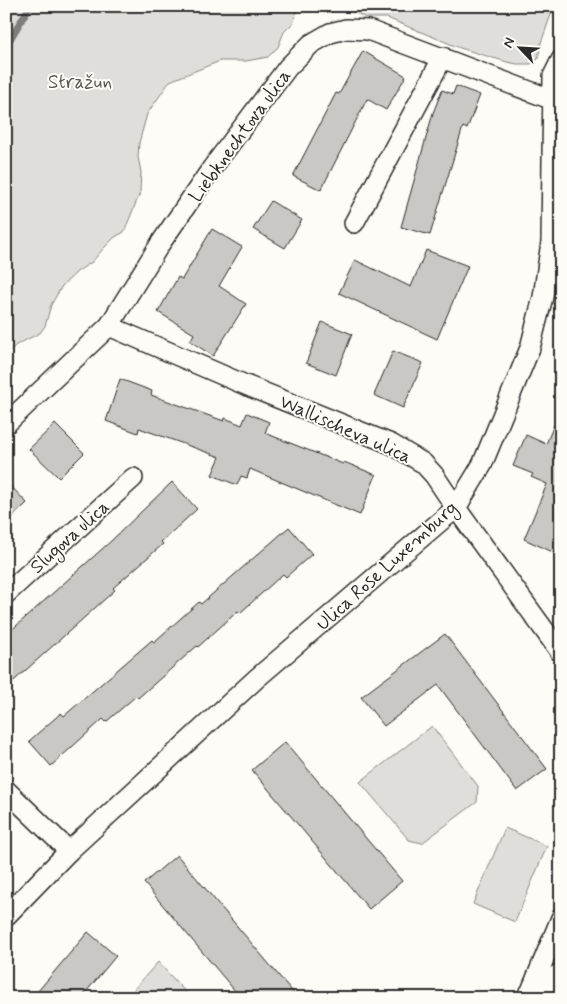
<svg xmlns="http://www.w3.org/2000/svg" width="567" height="1004" font-family="Mynerve,sans-serif">
  <style>
    .green { fill: #dfdeda; stroke: #858482 }
    .lines { fill: none; stroke-linecap: round; stroke-linejoin: round }
    .stream { stroke: #7e7d7b; stroke-width: 7 }
    .building { fill: #c9c8c4; stroke: #2b2b2b }
    .street-casing { stroke: #2b2b2b; stroke-width: 22 }
    .secondary-casing { stroke: #2b2b2b; stroke-width: 31 }
    .street { stroke: #fdfcf7; stroke-width: 19 }
    .secondary { stroke: #fdfcf7; stroke-width: 28 }
    .labels { text-anchor: middle; stroke-width: 4; stroke-linejoin: round; paint-order: stroke }
    .park-label { font-size: 19px; fill: #585857; stroke: #fdfcf7 }
    .street-label { font-size: 19px; fill: #2b2b2b; stroke: #fdfcf7 }
  </style>
  <rect width="100%" height="100%" fill="#fdfcf7"/>
  <filter id="ink" filterUnits="userSpaceOnUse"><feTurbulence type="fractalNoise" baseFrequency=".02" numOctaves="2"/><feDisplacementMap in="SourceGraphic" scale="10" xChannelSelector="R" yChannelSelector="G"/><feConvolveMatrix kernelMatrix="1 2 1 2 8 2 1 2 1" color-interpolation-filters="sRGB"/></filter>
  <g filter="url(#ink)">
    <g class="green">
      <path d="M12,6H298L294,22L284,32L278,47L268,57L246,61H220L170,81L147,114L139,143L138,157L141,172L140,193L124,232L115,237L102,250L92,262L78,271L62,286L51,305L45,326L40,333L16,345L6,355V14Z"/>
      <path d="M319,6H554L541,43L538,59L531,64H517L507,62L460,48L387,18H366L342,6L320,8Z"/>
      <path d="M432,726L478,786L477,802L422,843L409,840L360,782Z"/>
      <path d="M505,828L547,846L515,922L473,904Z"/>
      <path d="M158,962L191,998H126Z"/>
    </g>
    <g class="lines">
      <path class="stream" d="M6,46L30,6"/>
    </g>
    <g class="building">
      <path d="M363,51L406,76L386,110L367,99L321,190L293,176L336,93L339,94Z"/>
      <path d="M456,86L480,95L467,129L463,127L430,235L401,227L433,113L442,90L453,94Z"/>
      <path d="M271,201L302,220L285,248L253,229Z"/>
      <path d="M212,229L242,247L219,286L246,304L213,356L190,341L194,334L158,312L178,277L182,279Z"/>
      <path d="M426,250L468,266L437,339L339,293L355,260L411,287Z"/>
      <path d="M322,322L352,334L336,375L306,363Z"/>
      <path d="M393,351L423,363L403,408L374,395Z"/>
      <path d="M120,379L152,391L151,395L224,421L225,418L242,425L247,413L269,422L265,433L343,464L344,462L376,475L360,515L250,469L247,478L241,476L237,485L212,475L220,457L139,428L138,433L106,421Z"/>
      <path d="M561,408V539L555,553L524,539L547,484L531,477L533,474L513,466L526,435L546,444Z"/>
      <path d="M55,424L84,453L59,478L29,449Z"/>
      <path d="M6,481L27,503L6,523Z"/>
      <path d="M172,482L197,509L161,542L163,544L113,588L115,590L6,688V635L111,541Z"/>
      <path d="M289,527L312,554L286,577L283,574L240,613L238,611L198,647L197,646L138,698L136,696L106,722L103,719L51,766L29,741L61,713L64,716L152,640L154,642L199,602L201,604Z"/>
      <path d="M445,634L547,769L517,791L438,685L384,726L361,697Z"/>
      <path d="M285,742L402,881L369,909L252,770Z"/>
      <path d="M177,855L280,977L298,998H241L144,883Z"/>
      <path d="M88,932L116,956L81,998H32Z"/>
    </g>
    <g class="lines">
      <defs>
        <g id="street">
          <path d="M354,223L443,57"/>
          <path d="M109,326L243,384L391,444L423,463L434,475L456,508L561,653"/>
          <path d="M6,424L109,326L160,244L212,168L288,67L311,44L330,33L346,29L368,30L561,103"/>
          <path d="M6,594L133,478"/>
          <path d="M6,790L69,851"/>
          <path d="M6,916L69,851L257,678L456,508L482,465L530,348L543,297L551,242L553,76L561,60"/>
          <path d="M528,998L561,918"/>
        </g>
        <path id="secondary" d="M531,998L561,978"/>
      </defs>
      <use href="#street" class="street-casing"/>
      <use href="#secondary" class="secondary-casing"/>
      <use href="#street" class="street"/>
      <use href="#secondary" class="secondary"/>
    </g>
  </g>
  <g class="labels">
    <g class="park-label">
      <text x="80" y="88">Stražun</text>
    </g>
    <g class="street-label">
      <text transform="translate(239 135) rotate(-54)" y="7">Liebknechtova ulica</text>
      <text transform="translate(346 428) rotate(24)" y="7">Wallischeva ulica</text>
      <text transform="translate(69 536) rotate(-42)" y="7">Slugova ulica</text>
      <text transform="translate(386 565) rotate(-42)" y="7">Ulica Rose Luxemburg</text>
    </g>
  </g>
  <rect width="567" height="1004" fill="none" stroke="#fdfcf7" stroke-width="25"/>
  <rect x="12" y="12" width="542" height="979" fill="none" stroke="#2b2b2b" stroke-width="2" filter="url(#ink)"/>
  <g transform="translate(520 48) rotate(295)" stroke="#fdfcf7" stroke-width="4" paint-order="stroke">
  <path d="M0-4L9 19L0 12L-9 19Z" fill="#2b2b2b"/>
  <text y="-8" font-size="14" font-weight="bold" text-anchor="middle" fill="#2b2b2b">N</text>
  </g>
</svg>
